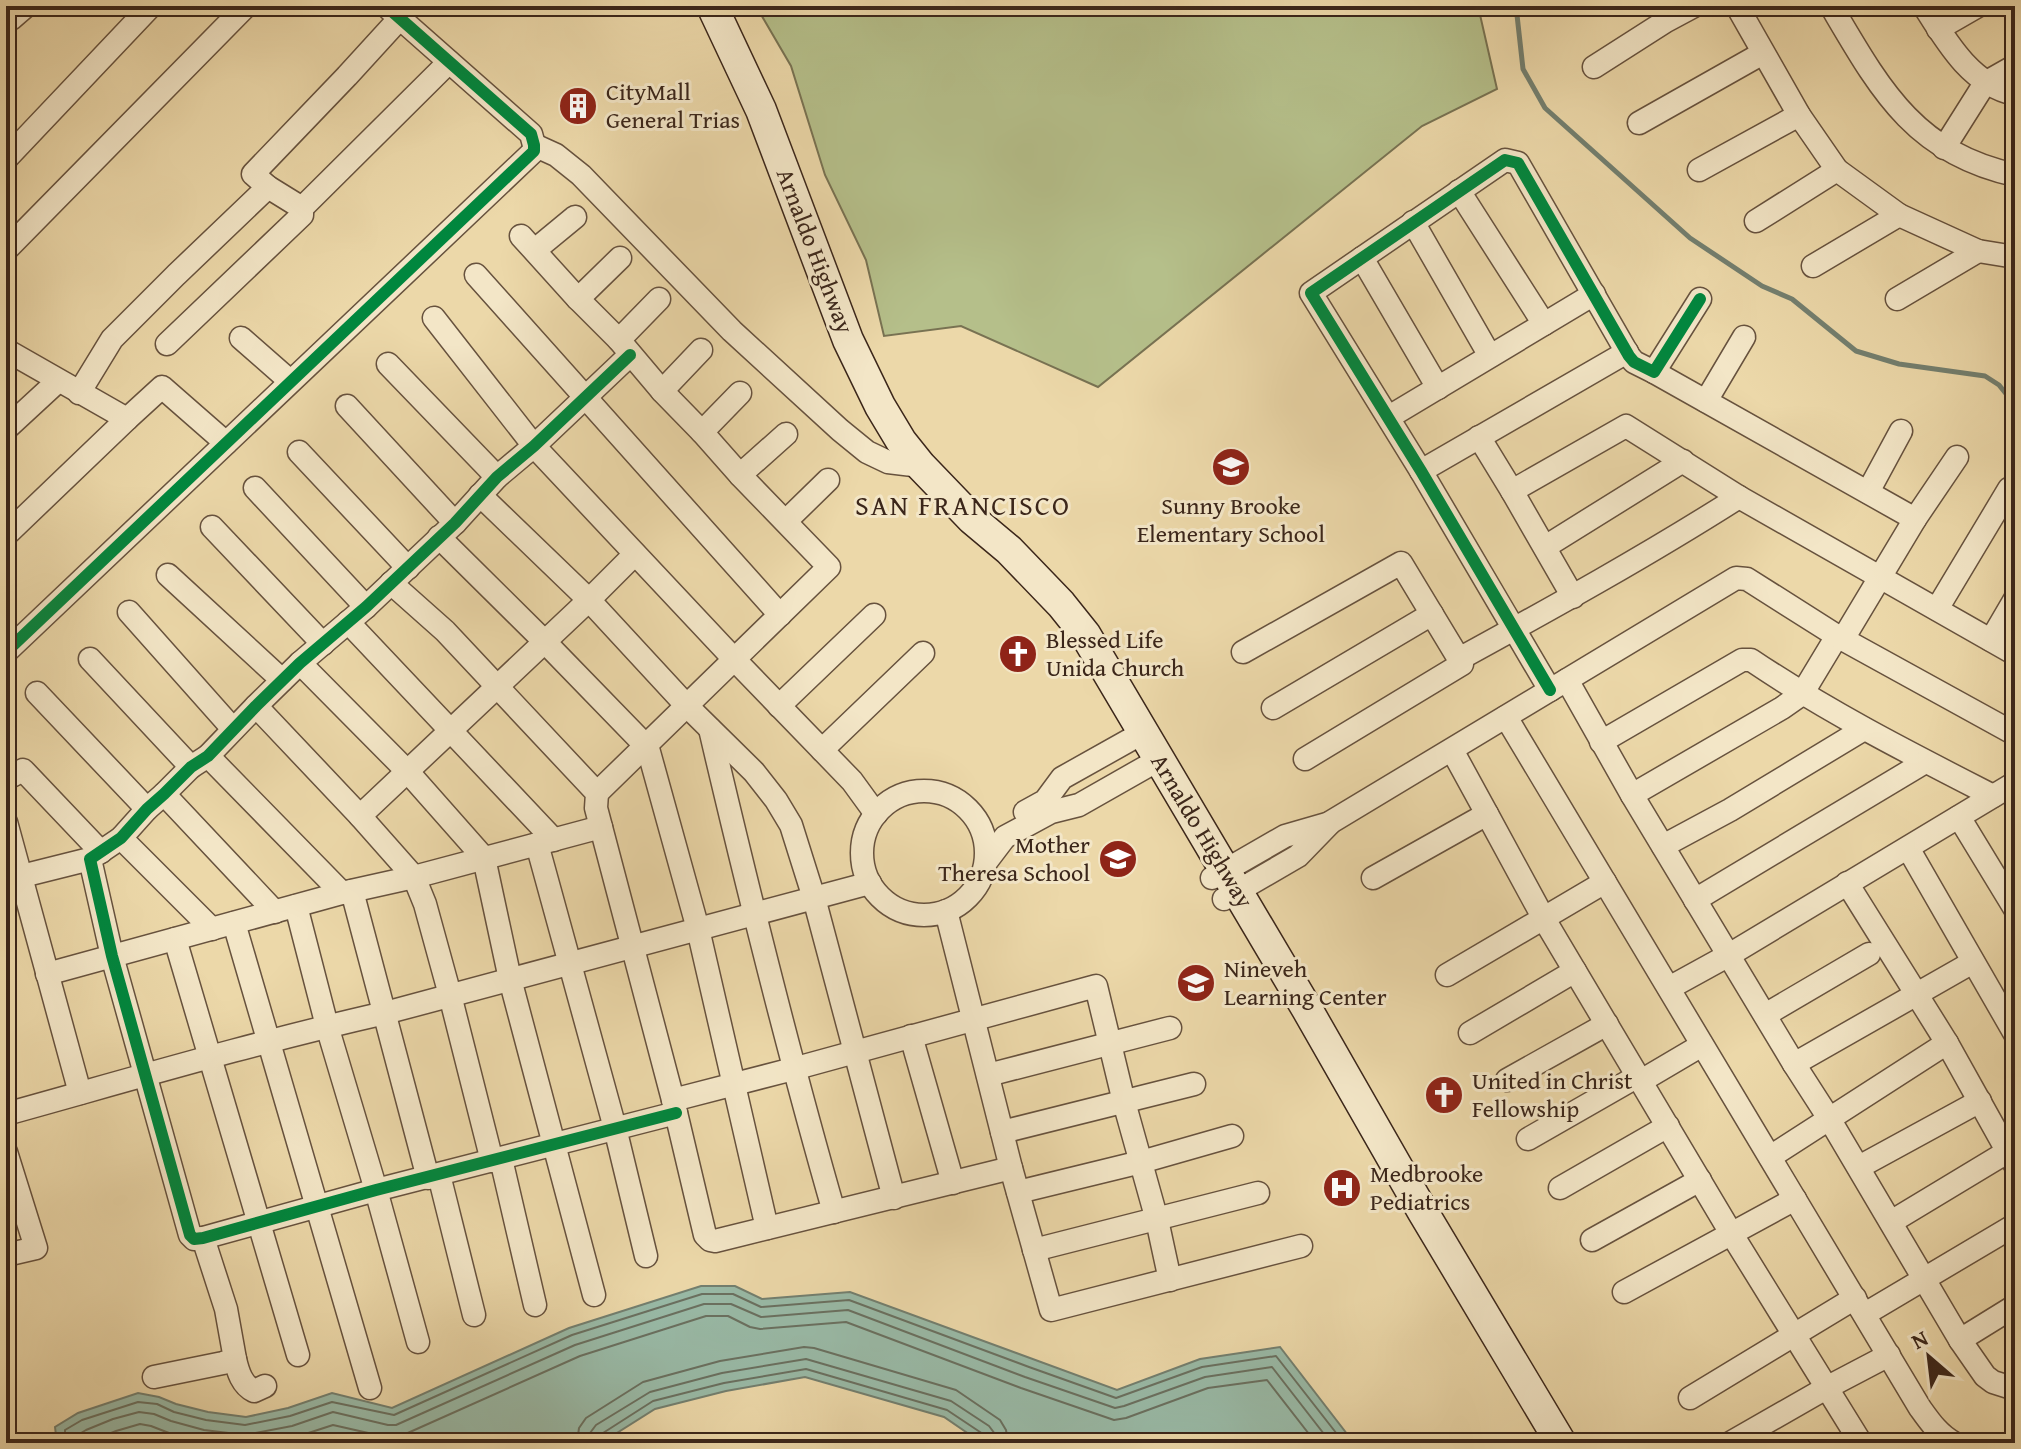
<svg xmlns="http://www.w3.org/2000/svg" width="2021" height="1449" font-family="'Gentium Book Plus',serif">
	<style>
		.green { fill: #b5bf8a; stroke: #787252; stroke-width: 2 }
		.water { fill: #99baa7; stroke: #737f6f; stroke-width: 2 }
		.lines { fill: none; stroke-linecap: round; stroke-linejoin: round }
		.shore { stroke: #6a7060; stroke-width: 2 }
		.stream { stroke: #737f6f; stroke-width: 5 }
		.minor-casing { stroke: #67523e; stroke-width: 25 }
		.secondary-casing { stroke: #3b261a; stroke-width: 33 }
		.minor { stroke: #f3e6c7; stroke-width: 22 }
		.secondary { stroke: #f3e6c7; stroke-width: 30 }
		.cycleway-casing { stroke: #f3e6c7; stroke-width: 17 }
		.cycleway { stroke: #00873e; stroke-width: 12 }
		.labels { text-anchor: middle; stroke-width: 6; stroke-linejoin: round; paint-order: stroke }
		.poi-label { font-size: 24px; fill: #3b261a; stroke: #f3e6c7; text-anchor: start }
		.street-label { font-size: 24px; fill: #3b261a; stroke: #f3e6c7 }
		.quarter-label { font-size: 28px; letter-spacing: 2px; fill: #3b261a; stroke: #f3e6c7 }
	</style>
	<rect width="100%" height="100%" fill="#ecd8a9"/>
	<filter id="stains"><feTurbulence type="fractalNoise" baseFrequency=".0025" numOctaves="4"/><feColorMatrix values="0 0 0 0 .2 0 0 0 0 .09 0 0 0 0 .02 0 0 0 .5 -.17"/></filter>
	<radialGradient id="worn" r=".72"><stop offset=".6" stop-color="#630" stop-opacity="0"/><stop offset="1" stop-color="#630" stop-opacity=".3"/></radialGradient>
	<path class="green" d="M756 6H1478L1497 89 1422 126 1098 387 961 326 884 336 866 260 825 175 791 66Z"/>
	<path class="water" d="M701 1286H735L762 1299 850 1292 1117 1390 1200 1359 1280 1347 1354 1443H982L944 1417 805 1377 726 1391 655 1409 601 1443H57L55 1427 78 1413 138 1393 159 1397 176 1404 208 1412 246 1417 288 1408 332 1393 392 1408 569 1328Z"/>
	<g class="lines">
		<g class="shore">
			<path d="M65 1443V1430L82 1420 138 1402 157 1404 174 1412 206 1420 245 1425 290 1416 332 1402 394 1415 572 1335 702 1294H733L761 1307 849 1300 1029 1367 1116 1398 1202 1367 1276 1356 1344 1443"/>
			<path d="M75 1443 76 1436 86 1430 113 1419 139 1412 154 1414 171 1421 204 1430 245 1435 292 1426 333 1412 388 1425H396L575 1345 704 1304H731L761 1317 848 1310 1025 1377 1115 1408 1124 1406 1205 1377 1272 1367 1331 1443"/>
			<path d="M87 1443 116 1431 140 1424 151 1426 169 1433 214 1443"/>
			<path d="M267 1443 296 1437 333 1425 386 1437 401 1436 580 1356 706 1316H728L750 1327 760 1329 846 1322 1021 1388 1114 1420 1126 1418 1208 1388 1267 1380 1316 1443"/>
			<path d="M577 1443 579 1428 586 1418 643 1382 720 1361 804 1347 814 1348 956 1390 1000 1420 1006 1430 1008 1443"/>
			<path d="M589 1443 590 1433 596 1425 650 1392 722 1373 806 1359 951 1401 989 1426 995 1434 996 1443"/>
			<path d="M599 1443V1438L603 1433 653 1401 724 1383 806 1369 947 1410 983 1434 986 1443"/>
		</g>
		<path class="stream" d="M1516 6 1523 69 1545 108 1690 238 1762 286 1792 299 1856 351 1899 364 1985 376 1999 385 2015 405"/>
		<defs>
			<g id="minor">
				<path d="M1737 6 1799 115 1837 170 1899 215 1978 251 2015 257"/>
				<path d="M1831 6C1880 89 1914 153 2015 175"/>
				<path d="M1924 6C1946 41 1971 85 2015 94"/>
				<path d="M400 18 347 76 253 174 268 187 302 208 449 62"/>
				<path d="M11 19 26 6"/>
				<path d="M1938 29 1978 6"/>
				<path d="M1594 67 1666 21 1694 6"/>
				<path d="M1639 123 1763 53"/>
				<path d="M534 145 556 155 581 175 732 331 840 430 867 452 888 462 921 466"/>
				<path d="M1944 148 1985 83 2015 66"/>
				<path d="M6 159 151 6"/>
				<path d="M1699 170 1799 115"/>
				<path d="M1459 191 1544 324"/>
				<path d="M1756 221 1837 170"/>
				<path d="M1413 222 1490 356"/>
				<path d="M521 236 578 299 619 340 662 391 702 432 740 475 829 567 597 793"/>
				<path d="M6 250 246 6"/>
				<path d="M535 250 575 217"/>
				<path d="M1362 258 1438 388"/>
				<path d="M1813 266 1899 215"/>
				<path d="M476 275 780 615"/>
				<path d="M578 299 620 258"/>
				<path d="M1897 299 1978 251"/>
				<path d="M434 318 534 446 734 659 852 781 876 814"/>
				<path d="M241 338 290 381"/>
				<path d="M619 340 659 299"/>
				<path d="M167 344 302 215V208"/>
				<path d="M6 350 127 419 162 387 226 443"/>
				<path d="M630 355 534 446 497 477 455 523 366 607 300 663 256 706 208 756 191 767 164 794 147 809 121 838 90 859 112 956 190 1235 194 1239 203 1238 376 1190 676 1113"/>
				<path d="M388 364 497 477"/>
				<path d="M1654 372 1915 519 1843 639"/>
				<path d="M662 391 701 350"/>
				<path d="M79 393 112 339 176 275 268 187"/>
				<path d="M1706 401 1744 337"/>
				<path d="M347 406 455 523"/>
				<path d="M1389 417 1594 294"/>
				<path d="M6 429 58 381"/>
				<path d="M702 432 740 393"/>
				<path d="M1479 437 1512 491 1573 597"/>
				<path d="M299 452 408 568"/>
				<path d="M1421 471 1627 352"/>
				<path d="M740 475 786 434"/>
				<path d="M255 488 366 607"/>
				<path d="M1512 491 1626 426 1739 497 2015 654"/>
				<path d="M1868 492 1901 431"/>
				<path d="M480 495 589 600 686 705 754 772 776 800 791 825 814 898 894 1198"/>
				<path d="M1915 519 1957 457"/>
				<path d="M786 521 828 480"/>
				<path d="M212 527 323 644"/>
				<path d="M6 535 127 419"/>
				<path d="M439 537 544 641 646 746 649 752 698 929 767 1228"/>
				<path d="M1545 547 1683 461"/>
				<path d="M168 575 282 680"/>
				<path d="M391 583 445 631 597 793 596 808 673 1100 705 1235 710 1240 715 1241 1011 1168"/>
				<path d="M1937 609 2009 489"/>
				<path d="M129 612 233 729"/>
				<path d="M348 622 554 840"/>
				<path d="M1991 640 2015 599"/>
				<path d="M6 652 534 151V145L531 134 386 6"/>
				<path d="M1243 652 1401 563 1459 659C1554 607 1648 555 1739 497"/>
				<path d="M90 659 191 767"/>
				<path d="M300 663 408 772 484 858 510 979 594 1295"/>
				<path d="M1567 680 1632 795 1794 1064 1830 1120 1960 1340 1985 1376 1993 1382 2015 1389"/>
				<path d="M1550 690 1421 471 1311 293 1505 160 1518 163 1629 356 1634 362 1654 372 1700 299"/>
				<path d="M37 693 147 809"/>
				<path d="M256 706 360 816 414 877 425 904 450 995 492 1161"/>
				<path d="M779 706 874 615"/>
				<path d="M1273 708 1432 614"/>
				<path d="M1506 717 1920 1408C1930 1422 1939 1435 1954 1443"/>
				<path d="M710 729C748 891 788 1052 834 1212"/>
				<path d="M1601 742 1742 660H1751C1828 712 1911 754 1993 796"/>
				<path d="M822 750 923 653"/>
				<path d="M1452 750 1487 814"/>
				<path d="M208 756 342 893"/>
				<path d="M1305 759 1462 664 1459 659"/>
				<path d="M6 779 23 770 101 852"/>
				<circle cx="924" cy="853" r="62"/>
				<path d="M164 794 275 912"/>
				<path d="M1632 795 1782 708 1802 694 1837 636"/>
				<path d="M1025 812 1045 801 1062 778 1144 732"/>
				<path d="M360 816 589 600 635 554"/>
				<path d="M1959 817 2015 909"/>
				<path d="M6 822 80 1093"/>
				<path d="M121 838 212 929"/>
				<path d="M537 844 615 1128 646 1256"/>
				<path d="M1663 846 1730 810 1864 729"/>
				<path d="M1908 848 2015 1034"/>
				<path d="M986 862 1005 837 1051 812 1079 805 1160 759"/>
				<path d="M1212 878 1285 836 1330 823"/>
				<path d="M1373 878 1487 814 1544 919 1731 1233 1861 1443"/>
				<path d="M6 880 90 859"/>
				<path d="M1847 883 1947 1043 2015 1165"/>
				<path d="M352 891 428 1178"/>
				<path d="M1224 899 1298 856 1331 822 1736 578 1747 579 1837 636 2015 734"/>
				<path d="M1695 900 1925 762"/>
				<path d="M296 906 327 1026 376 1190 418 1342"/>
				<path d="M946 911 1011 1168 1051 1310 1301 1246"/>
				<path d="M234 923 370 1388"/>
				<path d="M175 939 298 1355"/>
				<path d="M47 974 342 893 414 877 601 827"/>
				<path d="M1447 975 1605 882"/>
				<path d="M1669 988 1729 955 2015 783"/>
				<path d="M1765 1015 1869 954"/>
				<path d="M1470 1033 1575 971"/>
				<path d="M911 1036 953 1183"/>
				<path d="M1794 1064 1973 962"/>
				<path d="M988 1075 1170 1028"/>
				<path d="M1507 1080 1607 1024"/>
				<path d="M1641 1081 1702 1045"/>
				<path d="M673 1100 793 1069 1096 986 1124 1102 1157 1220 1170 1280"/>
				<path d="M6 1114C132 1079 257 1042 385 1013L870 883"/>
				<path d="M1002 1132 1194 1084"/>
				<path d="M1528 1139 1638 1076"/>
				<path d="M6 1152 36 1248 6 1255"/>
				<path d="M1770 1157 1947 1043"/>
				<path d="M501 1159 535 1305"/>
				<path d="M1859 1167 1980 1101"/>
				<path d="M439 1175 474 1315"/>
				<path d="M1560 1188 1668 1126"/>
				<path d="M1018 1192 1141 1162 1232 1136"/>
				<path d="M1891 1222 2007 1152"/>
				<path d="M1592 1240 1700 1180"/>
				<path d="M1034 1250 1258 1193"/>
				<path d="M1624 1292 1795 1199"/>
				<path d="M1865 1314 2015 1225"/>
				<path d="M1960 1340 2015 1306"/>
				<path d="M235 1359C238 1372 242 1385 254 1391L265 1386"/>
				<path d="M154 1377 223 1363 235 1359 226 1309 203 1238"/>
				<path d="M1690 1398 1855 1298"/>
				<path d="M1730 1443 1828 1387 1889 1355"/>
			</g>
			<path id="secondary" d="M712 6 761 110 848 340 880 406 901 441 921 466 972 519 1009 550 1061 604 1085 634 1307 1009 1423 1212 1561 1443"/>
		</defs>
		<use href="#minor" class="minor-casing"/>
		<use href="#secondary" class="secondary-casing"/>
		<use href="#minor" class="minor"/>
		<use href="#secondary" class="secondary"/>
		<defs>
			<g id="cycleway">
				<path d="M630 355 534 446 497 477 455 523 366 607 300 663 256 706 208 756 191 767 164 794 147 809 121 838 90 859 112 956 190 1235 194 1239 203 1238 376 1190 676 1113"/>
				<path d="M6 652 534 151V145L531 134 386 6"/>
				<path d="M1550 690 1421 471 1311 293 1505 160 1518 163 1629 356 1634 362 1654 372 1700 299"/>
			</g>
		</defs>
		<use href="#cycleway" class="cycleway-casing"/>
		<use href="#cycleway" class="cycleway"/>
	</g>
	<defs>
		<symbol id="building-disc" viewBox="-11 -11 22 22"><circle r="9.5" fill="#8f2418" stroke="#f3e6c7"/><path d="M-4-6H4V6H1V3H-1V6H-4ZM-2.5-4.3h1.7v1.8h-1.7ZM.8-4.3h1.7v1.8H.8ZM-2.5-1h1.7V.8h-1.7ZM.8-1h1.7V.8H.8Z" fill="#fff"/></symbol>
		<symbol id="school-disc" viewBox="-11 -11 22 22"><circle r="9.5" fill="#8f2418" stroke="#f3e6c7"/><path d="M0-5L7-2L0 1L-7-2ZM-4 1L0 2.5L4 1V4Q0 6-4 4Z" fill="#fff"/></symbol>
		<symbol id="church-disc" viewBox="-11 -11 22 22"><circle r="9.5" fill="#8f2418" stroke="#f3e6c7"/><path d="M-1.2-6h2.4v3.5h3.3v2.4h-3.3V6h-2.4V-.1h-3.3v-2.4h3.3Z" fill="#fff"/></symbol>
		<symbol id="hospital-disc" viewBox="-11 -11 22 22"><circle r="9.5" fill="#8f2418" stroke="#f3e6c7"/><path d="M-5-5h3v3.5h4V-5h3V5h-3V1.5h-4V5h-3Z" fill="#fff"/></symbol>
	</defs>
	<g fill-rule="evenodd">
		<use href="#building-disc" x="556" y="84" width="44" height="44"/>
		<use href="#school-disc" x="1209" y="445" width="44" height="44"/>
		<use href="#church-disc" x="996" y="632" width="44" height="44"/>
		<use href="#school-disc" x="1096" y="837" width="44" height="44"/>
		<use href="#school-disc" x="1174" y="961" width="44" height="44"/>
		<use href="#church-disc" x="1422" y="1073" width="44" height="44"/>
		<use href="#hospital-disc" x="1320" y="1166" width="44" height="44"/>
	</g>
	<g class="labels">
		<g class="poi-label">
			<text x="606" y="100">CityMall<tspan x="606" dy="28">General Trias</tspan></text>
			<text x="1231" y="514" text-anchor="middle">Sunny Brooke<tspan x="1231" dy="28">Elementary School</tspan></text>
			<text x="1046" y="648">Blessed Life<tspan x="1046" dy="28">Unida Church</tspan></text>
			<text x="1090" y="853" text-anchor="end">Mother<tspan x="1090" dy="28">Theresa School</tspan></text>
			<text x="1224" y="977">Nineveh<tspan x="1224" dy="28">Learning Center</tspan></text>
			<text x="1472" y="1089">United in Christ<tspan x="1472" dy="28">Fellowship</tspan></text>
			<text x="1370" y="1182">Medbrooke<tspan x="1370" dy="28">Pediatrics</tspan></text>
		</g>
		<g class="street-label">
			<text transform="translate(815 251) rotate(69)" y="8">Arnaldo Highway</text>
			<text transform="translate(1202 831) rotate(59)" y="8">Arnaldo Highway</text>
		</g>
		<g class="quarter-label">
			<text x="963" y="515">SAN FRANCISCO</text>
		</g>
	</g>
	<rect width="2021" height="1449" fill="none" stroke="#ecd8a9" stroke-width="32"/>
	<rect x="8" y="8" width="2005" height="1433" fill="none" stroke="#3b261a" stroke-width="4"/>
	<rect x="16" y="16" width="1989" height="1417" fill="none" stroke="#3b261a" stroke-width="2"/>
	<g transform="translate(1929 1357) rotate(332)" stroke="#f3e6c7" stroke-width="6" paint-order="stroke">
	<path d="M0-6L14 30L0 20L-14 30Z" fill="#3b261a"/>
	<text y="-12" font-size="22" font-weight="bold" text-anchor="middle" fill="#3b261a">N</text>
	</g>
	<rect width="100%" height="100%" filter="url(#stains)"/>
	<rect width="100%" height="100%" fill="url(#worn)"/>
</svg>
